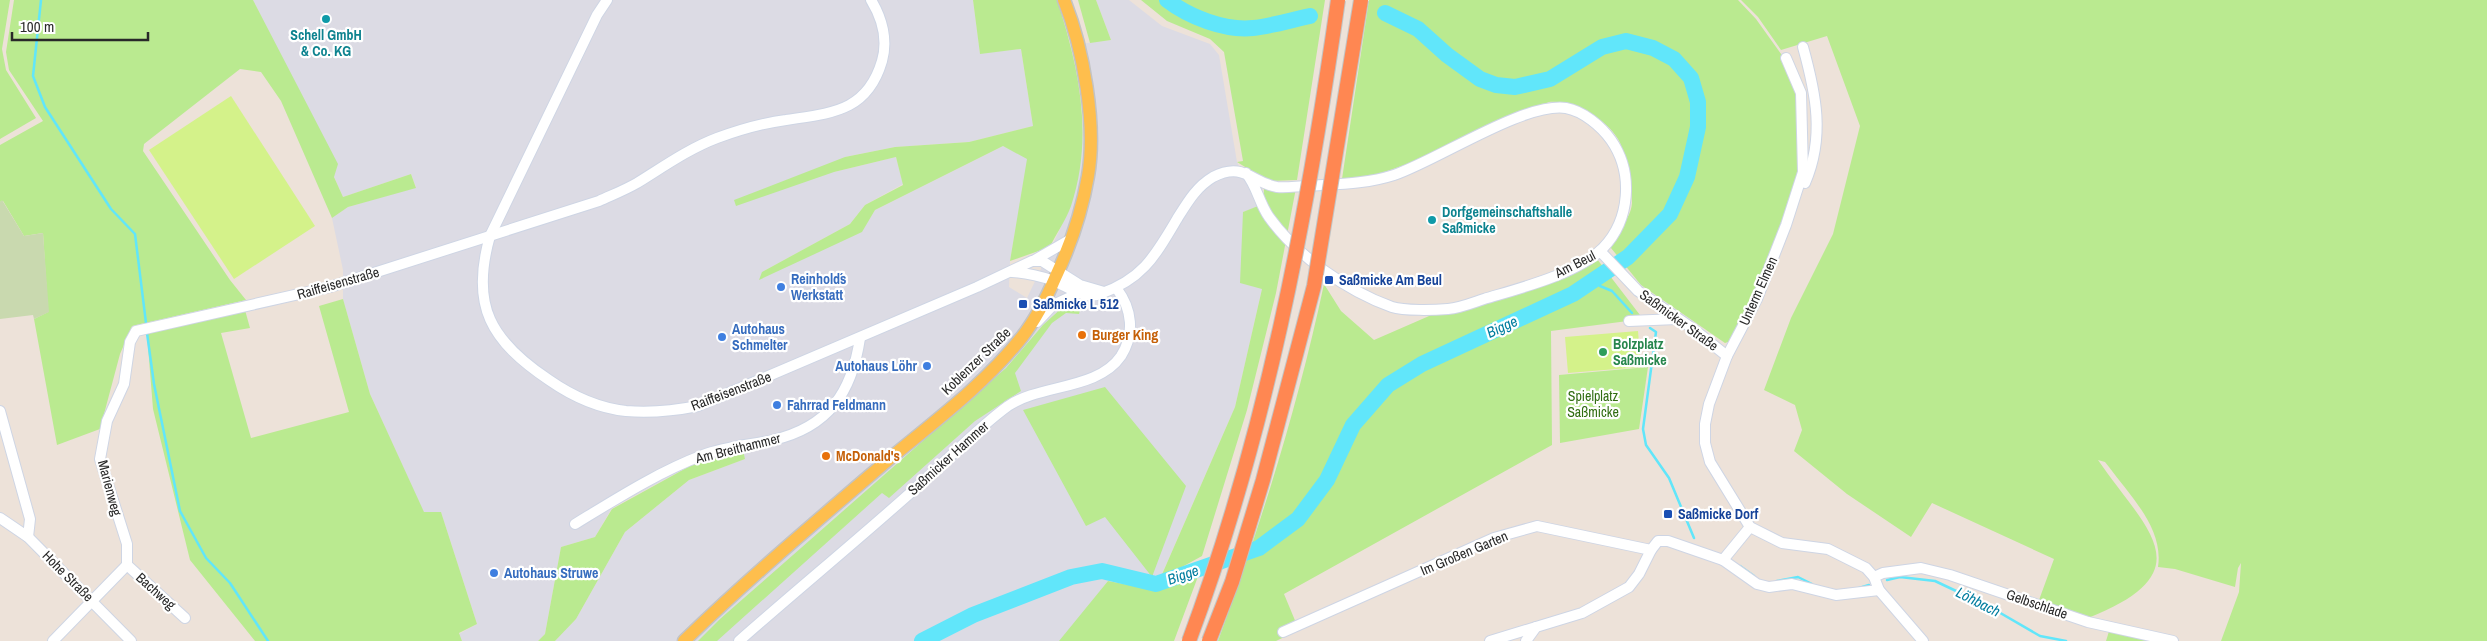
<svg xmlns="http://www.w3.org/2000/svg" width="2487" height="641" font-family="'Archivo Narrow',sans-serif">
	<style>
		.industrial { fill: #dcdbe4 }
		.green { fill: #baea90 }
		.cemetery { fill: #c9d9af }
		.pitch { fill: #d4f28a }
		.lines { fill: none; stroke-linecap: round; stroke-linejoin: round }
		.stream { stroke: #61e6fa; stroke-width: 2.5 }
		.river { stroke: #61e6fa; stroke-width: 16 }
		.minor-casing { stroke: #ced5e4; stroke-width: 12 }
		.major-casing { stroke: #c3c3c3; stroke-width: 15 }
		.minor { stroke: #fff; stroke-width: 10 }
		.major { stroke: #febe4d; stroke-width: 12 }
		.highway-bridge-casing { stroke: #c3c3c3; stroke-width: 16; stroke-linecap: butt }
		.highway-bridge { stroke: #ff8752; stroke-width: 14 }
		.culture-dot { fill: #0f9aa8; stroke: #fff; stroke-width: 2 }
		.transit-dot { fill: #1a4fb4; stroke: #fff; stroke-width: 2 }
		.shop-dot { fill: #3f7fe0; stroke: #fff; stroke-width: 2 }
		.food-dot { fill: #e8710a; stroke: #fff; stroke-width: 2 }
		.leisure-dot { fill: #2e9e5b; stroke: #fff; stroke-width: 2 }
		.labels { text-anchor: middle; stroke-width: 4.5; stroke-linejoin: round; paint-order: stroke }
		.culture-label { font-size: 14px; font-weight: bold; fill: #0d838f; stroke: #fff }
		.street-label { font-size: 14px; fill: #292929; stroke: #fff }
		.shop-label { font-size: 14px; font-weight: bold; fill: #366cbe; stroke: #fff; text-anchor: start }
		.transit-label { font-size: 14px; font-weight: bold; fill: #164399; stroke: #fff; text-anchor: start }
		.food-label { font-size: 14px; font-weight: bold; fill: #c56008; stroke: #fff; text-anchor: start }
		.leisure-label { font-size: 14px; font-weight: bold; fill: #27864d; stroke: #fff; text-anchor: start }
		.park-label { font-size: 14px; fill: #316d12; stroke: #fff }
		.water-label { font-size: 15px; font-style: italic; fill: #017d9f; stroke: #fff }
	</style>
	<rect width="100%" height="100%" fill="#ede2d9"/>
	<path class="industrial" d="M253 0H973L980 53 1021 49 1033 126 969 142 895 147 845 157 834 172 896 157 903 184 865 205 850 224 762 272 861 232 875 210 1003 146 1028 158 1010 261 1009 287 1027 298 1070 208 1084 111 1072 45 1111 40 1096 0H1129L1162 26 1210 44 1219 55 1237 162 1257 207 1243 212 1262 289 1235 407 1155 590 1108 581 1062 641H555L576 619 625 532 689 480 745 459 742 450 690 466 612 508 595 537 561 547 545 634 538 641H462L459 634 477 624 441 512 424 513 370 394 343 299V270L332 218 348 207 416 187 411 174 343 197 283 61Z"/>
	<g class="green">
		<path d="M0 0H10L2 49 6 70 36 118 0 139Z"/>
		<path d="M14 0H253L338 164 334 177 343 197 411 174 416 188 348 207 332 218 281 101 261 72 240 69 144 144 143 151 230 280 246 300 132 326 120 354 100 429 57 445 34 319 48 312 43 233 24 236 3 201 0 202V145L43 121 9 70 6 52Z"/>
		<path d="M973 0H1057C1079 67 1094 137 1071 206 1066 220 1056 234 1050 247L1010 261 1027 159 1003 146 875 210 862 232 759 280 762 272 850 224 865 205 903 185 896 157 834 172 736 206 734 200 845 157 895 147 969 142 1033 126 1021 49 980 54Z"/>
		<path d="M1078 0H1096L1111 40 1090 43Z"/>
		<path d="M1141 0H1325L1297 180 1268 181 1237 162 1243 161 1224 52 1210 39 1167 21Z"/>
		<path d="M1369 0H1738L1756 19 1784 58 1799 94 1801 172 1785 224 1734 340 1725 343 1641 285 1611 248C1613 232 1631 221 1632 203 1632 188 1626 152 1618 139 1605 118 1573 100 1549 102L1424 158 1368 178 1342 179Z"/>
		<path d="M1741 0H2487V641H2221L2239 592 2241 563 2238 568 2235 587 2175 569 2158 567C2164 528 2130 496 2109 467L2105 462 2098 460C2146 530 2206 571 2088 618L2039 600 2054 559 1932 503 1911 537 1847 494 1794 451 1802 430 1795 405 1764 390 1791 318 1833 234 1860 126 1827 36 1781 50 1758 17Z"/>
		<path d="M1296 188 1276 293 1247 410 1202 556 1160 579 1235 407 1262 289 1240 283 1243 212 1263 204 1264 189Z"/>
		<path d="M1597 259 1643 319 1551 331 1552 445 1284 594 1299 630 1276 641H1218C1261 524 1298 406 1324 284L1341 311 1374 340 1436 313 1453 314 1568 277Z"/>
		<path d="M343 299 370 394 424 512H441L477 624 459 633 462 641H255L190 560 153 409 147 334 245 310 250 328 221 333 251 438 349 412 319 306Z"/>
		<path d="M1082 301 1079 314 1066 313 1052 323 1015 373 1021 391 975 421 889 498 882 493 717 641H698L720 619 1006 368 1043 325 1064 306Z"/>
		<path d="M1648 367 1639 429 1560 443 1559 375Z"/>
		<path d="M1105 387 1186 486 1152 577 1105 517 1086 526 1023 410Z"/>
		<path d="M743 450 745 459 689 480 625 532 576 619 555 641H538L545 634 561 547 595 537 612 509 690 466Z"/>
		<path d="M1200 571 1174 641H1059L1108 581 1155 590Z"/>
		<path d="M2110 628 2164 641H2106Z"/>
	</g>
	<path class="cemetery" d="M2 200 24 236 43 233 49 312 34 319 33 315 0 319V202Z"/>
	<g class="pitch">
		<path d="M231 96 315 226 234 279 149 150Z"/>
		<path d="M1638 331 1641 367 1568 373 1565 337Z"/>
	</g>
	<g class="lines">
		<g class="stream">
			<path d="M41 0 33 76 45 107 111 209 135 234 146 323"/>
			<path d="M1595 279 1600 286 1612 291 1632 313"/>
			<path d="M1650 328 1656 332 1643 429 1646 445 1669 478 1694 538"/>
			<path d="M147 333 154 384 180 511 206 558 230 583 268 641"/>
			<path d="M1740 566 1754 576"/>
			<path d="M1887 580 1900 577 1935 581 1990 607 2040 636 2066 641"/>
			<path d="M1777 581 1798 577 1812 584"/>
			<path d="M1859 588 1869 585"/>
		</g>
		<g class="river">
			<path d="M1167 0C1189 17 1225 31 1253 28 1272 26 1291 20 1310 16"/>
			<path d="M922 641 973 615 1071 577 1102 571 1156 584 1259 548 1298 519 1327 480 1353 425 1388 385 1422 364 1573 294 1628 257 1670 214 1687 177 1698 127V102L1691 78 1674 59 1653 48 1626 41 1602 47 1550 79 1515 87 1496 85 1480 79 1447 55 1418 29 1385 13"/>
		</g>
		<defs>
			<g id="minor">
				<path d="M607 0 597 15 490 236C470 306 491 341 549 380 572 396 598 408 626 411 651 413 673 411 698 406L977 287 1032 261H1042L1080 285 1104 292"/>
				<path d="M1803 47C1816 94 1825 137 1805 183"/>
				<path d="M1600 251 1638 291 1692 328 1727 356 1709 404 1705 424V443L1710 462 1750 527 1782 543 1828 549 1866 568 1874 577 1879 590 1923 641"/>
				<path d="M1033 261 1071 239"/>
				<path d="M1012 272C1027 273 1040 276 1054 281 1069 287 1084 300 1100 294 1143 279 1155 256 1177 219 1187 203 1196 187 1213 177 1244 161 1252 183 1277 187 1287 188 1298 186 1308 186 1338 184 1366 184 1394 175 1438 160 1524 102 1566 108 1583 111 1601 126 1611 140 1634 173 1630 220 1603 248 1578 274 1517 289 1484 299 1472 303 1460 308 1448 309 1435 310 1404 311 1392 307 1347 291 1297 256 1269 217 1259 203 1257 186 1246 173"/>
				<path d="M1629 321 1677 319"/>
				<path d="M1037 322 1053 305 1079 293"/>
				<path d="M1727 356 1757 299 1786 225 1803 172 1801 93 1786 58"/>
				<path d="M0 411 30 519 28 537"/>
				<path d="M0 518 28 537 131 641"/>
				<path d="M575 524C616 499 658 472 703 455 726 446 750 445 773 440 829 427 852 392 860 338"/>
				<path d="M1723 560 1757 584 1769 587 1792 584 1836 595 1879 590"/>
				<path d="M127 565 185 618"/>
				<path d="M1874 577 1883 573 1921 568 1950 575 2088 622 2173 641"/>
				<path d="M1283 632 1494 538 1537 526 1651 550 1658 541H1668L1723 560 1750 527"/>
				<path d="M53 641 127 565V544L100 459 107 421 124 384 130 342 136 331 330 287 599 201C612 195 625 190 637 183 663 167 688 149 717 138 739 130 763 123 786 120 831 113 867 112 882 61 888 40 882 18 871 0"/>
				<path d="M739 641C798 589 859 539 917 487 948 460 975 430 1008 406 1040 384 1098 390 1121 356 1135 334 1132 309 1117 289"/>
				<path d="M1490 641 1536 627"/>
				<path d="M1526 641 1536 627 1582 613 1629 587 1639 574 1651 550"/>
			</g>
			<path id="major" d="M684 641C749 578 819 519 888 460 934 422 985 384 1022 337 1036 319 1047 297 1056 276 1071 244 1082 211 1088 176 1097 125 1083 47 1064 0"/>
		</defs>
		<use href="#minor" class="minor-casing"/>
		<use href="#major" class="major-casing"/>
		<use href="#minor" class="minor"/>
		<use href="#major" class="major"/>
		<defs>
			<g id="highway-bridge">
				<path d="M1189 641C1266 434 1307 218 1338 0"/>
				<path d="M1209 641 1232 582 1263 480 1314 286 1361 0"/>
			</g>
		</defs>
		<use href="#highway-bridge" class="highway-bridge-casing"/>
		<use href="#highway-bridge" class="highway-bridge"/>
	</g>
	<g class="culture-dot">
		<circle cx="326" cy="19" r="5"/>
		<circle cx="1432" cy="220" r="5"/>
	</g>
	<g class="transit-dot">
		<rect x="1324" y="275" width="10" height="10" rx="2.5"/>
		<rect x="1018" y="299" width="10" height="10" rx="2.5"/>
		<rect x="1663" y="509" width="10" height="10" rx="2.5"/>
	</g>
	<g class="shop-dot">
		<circle cx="781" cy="287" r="5"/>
		<circle cx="722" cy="337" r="5"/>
		<circle cx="927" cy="366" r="5"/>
		<circle cx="777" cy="405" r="5"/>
		<circle cx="494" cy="573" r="5"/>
	</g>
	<g class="food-dot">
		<circle cx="1082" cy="335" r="5"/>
		<circle cx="826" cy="456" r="5"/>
	</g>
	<circle class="leisure-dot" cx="1603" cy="352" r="5"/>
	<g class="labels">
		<g class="culture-label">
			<text x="326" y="40">Schell GmbH<tspan x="326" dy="16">&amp; Co. KG</tspan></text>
			<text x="1442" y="217" text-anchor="start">Dorfgemeinschaftshalle<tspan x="1442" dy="16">Saßmicke</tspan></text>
		</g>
		<g class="street-label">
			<text transform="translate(1575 264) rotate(-27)" y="5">Am Beul</text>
			<text transform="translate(338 283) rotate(-16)" y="5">Raiffeisenstraße</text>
			<text transform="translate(1758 291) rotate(-66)" y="5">Unterm Elmen</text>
			<text transform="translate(1679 320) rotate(36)" y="5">Saßmicker Straße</text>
			<text transform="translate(976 361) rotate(-44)" y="5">Koblenzer Straße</text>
			<text transform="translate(731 391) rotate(-21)" y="5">Raiffeisenstraße</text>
			<text transform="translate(738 448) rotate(-14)" y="5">Am Breithammer</text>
			<text transform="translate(948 458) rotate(-42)" y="5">Saßmicker Hammer</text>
			<text transform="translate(110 488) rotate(75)" y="5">Marienweg</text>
			<text transform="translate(1464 553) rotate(-23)" y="5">Im Großen Garten</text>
			<text transform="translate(68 576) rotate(45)" y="5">Hohe Straße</text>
			<text transform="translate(156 591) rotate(42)" y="5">Bachweg</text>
			<text transform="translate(2037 604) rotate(19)" y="5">Gelbschlade</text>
		</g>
		<g class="shop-label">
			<text x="791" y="284">Reinhold´s<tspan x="791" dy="16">Werkstatt</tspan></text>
			<text x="732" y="334">Autohaus<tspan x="732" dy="16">Schmelter</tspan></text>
			<text x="917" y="371" text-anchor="end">Autohaus Löhr</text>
			<text x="787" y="410">Fahrrad Feldmann</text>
			<text x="504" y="578">Autohaus Struwe</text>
		</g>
		<g class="transit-label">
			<text x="1339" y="285">Saßmicke Am Beul</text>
			<text x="1033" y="309">Saßmicke L 512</text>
			<text x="1678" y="519">Saßmicke Dorf</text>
		</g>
		<g class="food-label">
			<text x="1092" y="340">Burger King</text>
			<text x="836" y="461">McDonald's</text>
		</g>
		<g class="leisure-label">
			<text x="1613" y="349">Bolzplatz<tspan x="1613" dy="16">Saßmicke</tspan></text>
		</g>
		<g class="park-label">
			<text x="1593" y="401">Spielplatz<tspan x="1593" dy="16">Saßmicke</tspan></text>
		</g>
		<g class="water-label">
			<text transform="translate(1502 327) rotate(-25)" y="5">Bigge</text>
			<text transform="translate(1183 575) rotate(-19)" y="5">Bigge</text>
			<text transform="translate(1978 602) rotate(27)" y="5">Löhbach</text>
		</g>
	</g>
	<path d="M12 32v8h136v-8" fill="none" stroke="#292929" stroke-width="2.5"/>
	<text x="20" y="32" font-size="15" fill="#292929" stroke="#ffffff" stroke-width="4" paint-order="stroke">100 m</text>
</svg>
